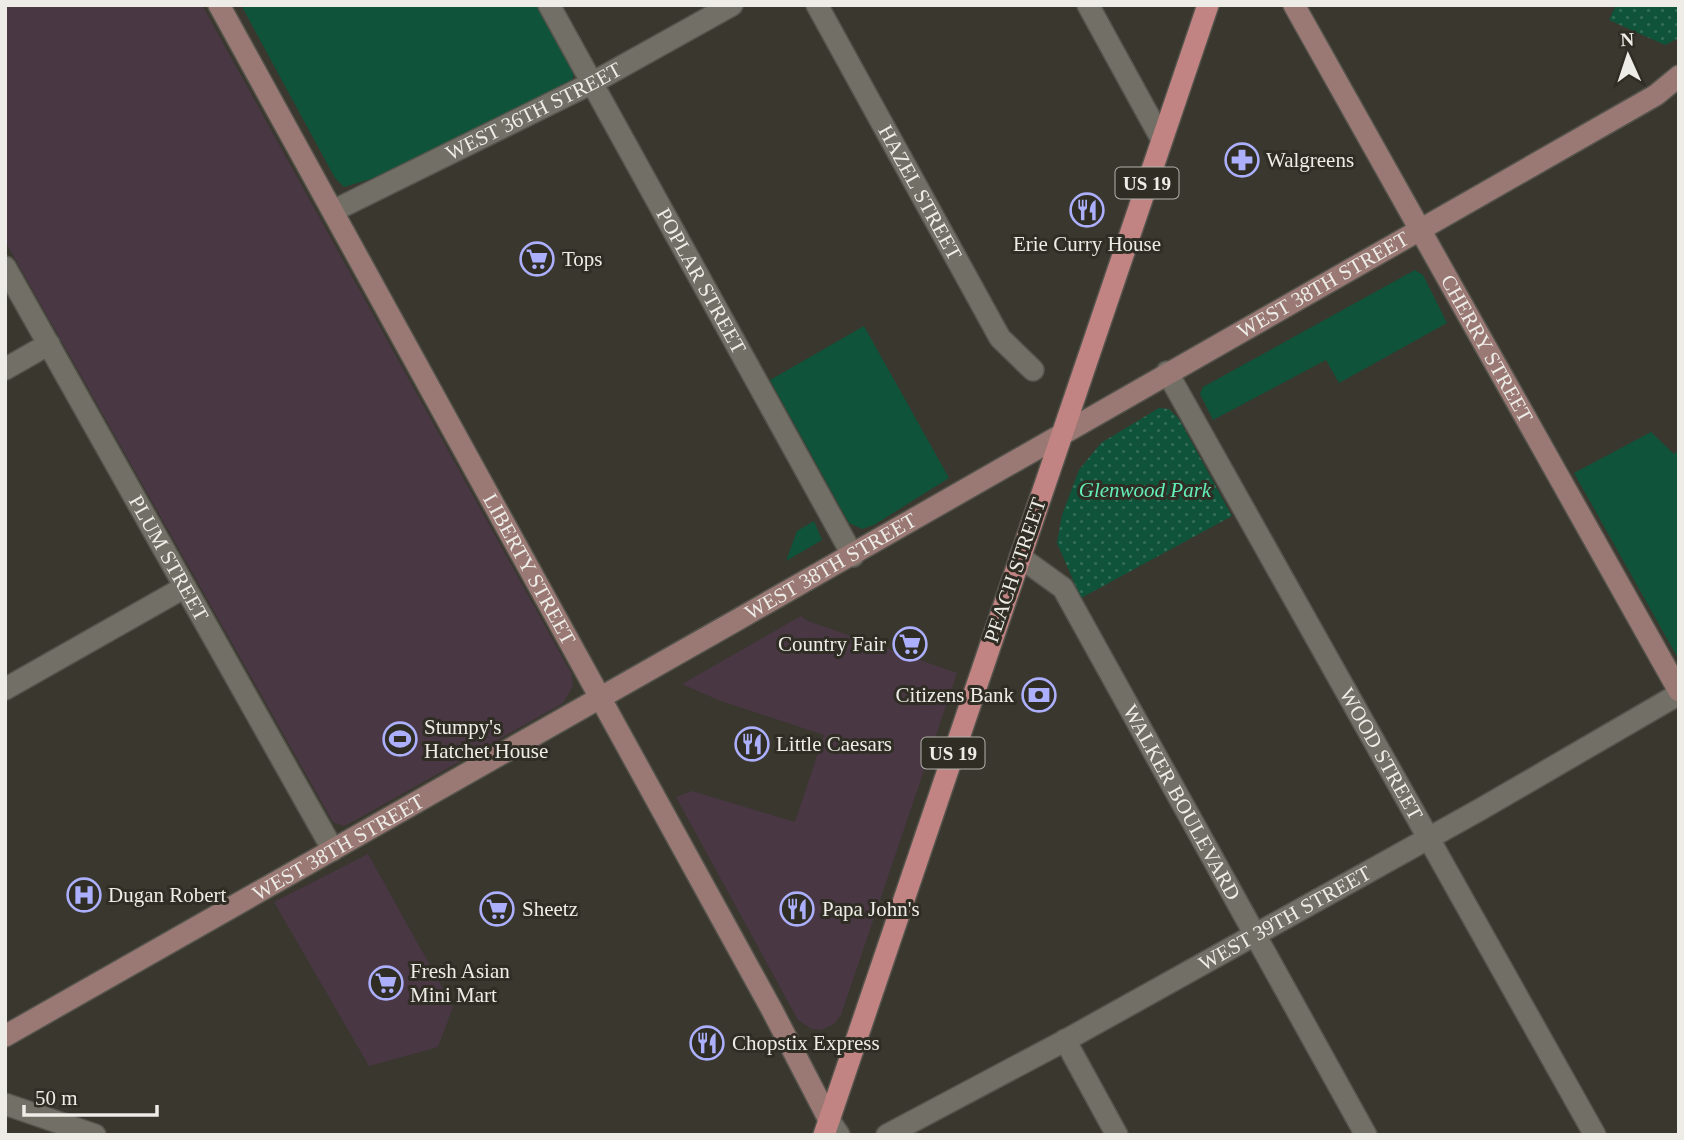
<svg xmlns="http://www.w3.org/2000/svg" width="1684" height="1140" font-family="Georgia,serif">
	<style>
		.commercial { fill: #493844 }
		.green { fill: #10533b }
		.park { fill: url(#park-dots) }
		.lines { fill: none; stroke-linecap: round; stroke-linejoin: round }
		.street-casing { stroke: #55544c; stroke-width: 24 }
		.secondary-casing { stroke: #55544c; stroke-width: 24 }
		.primary-casing { stroke: #55544c; stroke-width: 24 }
		.street { stroke: #727066; stroke-width: 21 }
		.secondary { stroke: #9a7975; stroke-width: 21 }
		.primary { stroke: #c28383; stroke-width: 21 }
		.labels { text-anchor: middle; stroke-width: 6; stroke-linejoin: round; paint-order: stroke }
		.shield { fill: #2f2d24; stroke: #b4b3ac; stroke-width: 2 }
		.shield-label { font-size: 19px; font-weight: bold; fill: #edece6 }
		.street-label { font-size: 21px; fill: #edece6; stroke: #2f2d24 }
		.poi-label { font-size: 21px; fill: #edece6; stroke: #2f2d24; text-anchor: start }
		.park-label { font-size: 21px; font-style: italic; fill: #64eeb7; stroke: #2f2d24 }
	</style>
	<defs>
		<pattern id="park-dots" width="8" height="8" patternUnits="userSpaceOnUse" patternTransform="scale(1.75)"><rect width="8" height="8" fill="#10533b"/><path d="M2 2h.1M6 6h.1" fill="none" stroke="#336c57" stroke-width="1.8" stroke-linecap="round"/></pattern>
	</defs>
	<rect width="100%" height="100%" fill="#39372e"/>
	<g class="commercial">
		<path d="M5 5H202L571 673 573 686 563 703 354 821 344 826 333 822 5 241Z"/>
		<path d="M801 616 808 621 957 673 841 1015 834 1024 821 1030 812 1029 798 1020 676 797 692 791 795 822 824 735 718 700 682 684Z"/>
		<path d="M368 854 453 1007 438 1047 369 1066 274 902Z"/>
	</g>
	<g class="green">
		<path d="M241 5H537L575 70 572 81 384 175 344 187 335 178Z"/>
		<path d="M1415 270 1423 275 1447 323 1339 383 1326 360 1213 420 1200 394 1203 387Z"/>
		<path d="M864 326 949 478 874 525 862 529 849 523 770 380Z"/>
		<path d="M1651 432 1674 454 1679 450V660L1574 473Z"/>
		<path d="M814 521 822 540 786 561 797 531Z"/>
	</g>
	<g class="park">
		<path d="M1616 5H1679V38L1665 45 1609 20Z"/>
		<path d="M1159 408 1169 409 1179 419 1232 516 1081 598 1057 543 1062 515 1079 470 1101 443Z"/>
	</g>
	<g class="lines">
		<defs>
			<g id="street">
				<path id="s1" d="M549 5 853 556"/>
				<path id="s2" d="M817 5 1000 338 1033 370"/>
				<path d="M1088 5 1162 140"/>
				<path id="s3" d="M333 211 592 83 732 5"/>
				<path id="s4" d="M5 267 333 850"/>
				<path d="M5 369 49 344"/>
				<path id="s5" d="M1167 372 1595 1135"/>
				<path id="s6" d="M1020 557 1063 588 1366 1135"/>
				<path d="M5 689 185 587"/>
				<path d="M1065 1040 1117 1135"/>
				<path d="M5 1104 95 1135"/>
				<path d="M829 1120 839 1135"/>
				<path id="s7" d="M887 1135 1066 1040 1481 809 1679 694"/>
			</g>
			<g id="secondary">
				<path id="s8" d="M219 5 772 1010 829 1120"/>
				<path id="s9" d="M1294 5 1679 691"/>
				<path id="s10" d="M5 1036C557 725 1105 408 1656 95L1679 76"/>
			</g>
			<path id="primary" d="M824 1135 1208 5"/>
		</defs>
		<use href="#street" class="street-casing"/>
		<use href="#secondary" class="secondary-casing"/>
		<use href="#primary" class="primary-casing"/>
		<use href="#street" class="street"/>
		<use href="#secondary" class="secondary"/>
		<use href="#primary" class="primary"/>
	</g>
	<defs>
		<symbol id="pharmacy-ring" viewBox="-11 -11 22 22"><circle r="9.5" fill="#2f2d24" stroke="#acaffb" stroke-width="1.5"/><path d="M-2-6h4v4h4v4h-4v4h-4v-4h-4v-4h4Z" fill="#acaffb"/></symbol>
		<symbol id="restaurant-ring" viewBox="-11 -11 22 22"><circle r="9.5" fill="#2f2d24" stroke="#acaffb" stroke-width="1.5"/><path d="M-5-6h1v4h1v-4h1v4h1v-4h1v5L-1.5 .5V6h-2V.5L-5-1ZM5-6V6H3V1.5H1.5Q1.5-4 5-6Z" fill="#acaffb"/></symbol>
		<symbol id="supermarket-ring" viewBox="-11 -11 22 22"><circle r="9.5" fill="#2f2d24" stroke="#acaffb" stroke-width="1.5"/><path d="M-6-5.5h2.5l.6 2H6L4.5 2H-2.5L-4.4-4H-6ZM-1.5 3.2a1.3 1.3 0 1 0 .1 0ZM3 3.2a1.3 1.3 0 1 0 .1 0Z" fill="#acaffb"/></symbol>
		<symbol id="bank-ring" viewBox="-11 -11 22 22"><circle r="9.5" fill="#2f2d24" stroke="#acaffb" stroke-width="1.5"/><path d="M-6-4H6V4H-6ZM0-2.3a2.3 2.3 0 1 0 0 4.6a2.3 2.3 0 1 0 0-4.6Z" fill="#acaffb"/></symbol>
		<symbol id="stadium-ring" viewBox="-11 -11 22 22"><circle r="9.5" fill="#2f2d24" stroke="#acaffb" stroke-width="1.5"/><path d="M0-5a6.5 5 0 1 0 0 10a6.5 5 0 1 0 0-10ZM-3.5-1.8h7v3.6h-7Z" fill="#acaffb"/></symbol>
		<symbol id="hospital-ring" viewBox="-11 -11 22 22"><circle r="9.5" fill="#2f2d24" stroke="#acaffb" stroke-width="1.5"/><path d="M-5-5h3v3.5h4V-5h3V5h-3V1.5h-4V5h-3Z" fill="#acaffb"/></symbol>
	</defs>
	<g fill-rule="evenodd">
		<use href="#pharmacy-ring" x="1223" y="141" width="38" height="38"/>
		<use href="#restaurant-ring" x="1068" y="191" width="38" height="38"/>
		<use href="#supermarket-ring" x="518" y="240" width="38" height="38"/>
		<use href="#supermarket-ring" x="891" y="625" width="38" height="38"/>
		<use href="#bank-ring" x="1020" y="676" width="38" height="38"/>
		<use href="#stadium-ring" x="381" y="720" width="38" height="38"/>
		<use href="#restaurant-ring" x="733" y="725" width="38" height="38"/>
		<use href="#hospital-ring" x="65" y="876" width="38" height="38"/>
		<use href="#supermarket-ring" x="478" y="890" width="38" height="38"/>
		<use href="#restaurant-ring" x="778" y="890" width="38" height="38"/>
		<use href="#supermarket-ring" x="367" y="964" width="38" height="38"/>
		<use href="#restaurant-ring" x="688" y="1024" width="38" height="38"/>
	</g>
	<g class="labels">
		<g class="shield">
			<rect x="1115.5" y="167.5" width="63" height="31" rx="5"/>
			<rect x="921.5" y="737.5" width="63" height="31" rx="5"/>
		</g>
		<g class="shield-label">
			<text x="1147" y="190">US 19</text>
			<text x="953" y="760">US 19</text>
		</g>
		<g class="street-label">
			<text dy="7" stroke="none"><textPath href="#s3" startOffset="224">WEST 36TH STREET</textPath></text>
			<text dy="7" stroke="none"><textPath href="#s2" startOffset="214">HAZEL STREET</textPath></text>
			<text dy="7" stroke="none"><textPath href="#s1" startOffset="315">POPLAR STREET</textPath></text>
			<text dy="7" stroke="none"><textPath href="#s10" startOffset="1517">WEST 38TH STREET</textPath></text>
			<text dy="7" stroke="none"><textPath href="#s9" startOffset="394">CHERRY STREET</textPath></text>
			<text dy="7" stroke="none"><textPath href="#s4" startOffset="334">PLUM STREET</textPath></text>
			<text dy="7" stroke="none"><textPath href="#s10" startOffset="950">WEST 38TH STREET</textPath></text>
			<text dy="7" stroke="none"><textPath href="#s8" startOffset="644">LIBERTY STREET</textPath></text>
			<text transform="translate(1015 570) rotate(-71)" y="7">PEACH STREET</text>
			<text dy="7" stroke="none"><textPath href="#s5" startOffset="438">WOOD STREET</textPath></text>
			<text dy="7" stroke="none"><textPath href="#s6" startOffset="298">WALKER BOULEVARD</textPath></text>
			<text dy="7" stroke="none"><textPath href="#s10" startOffset="383">WEST 38TH STREET</textPath></text>
			<text dy="7" stroke="none"><textPath href="#s7" startOffset="453">WEST 39TH STREET</textPath></text>
		</g>
		<g class="poi-label">
			<text x="1266" y="167">Walgreens</text>
			<text x="1087" y="251" text-anchor="middle">Erie Curry House</text>
			<text x="562" y="266">Tops</text>
			<text x="886" y="651" text-anchor="end">Country Fair</text>
			<text x="1014" y="702" text-anchor="end">Citizens Bank</text>
			<text x="424" y="734">Stumpy's<tspan x="424" dy="24">Hatchet House</tspan></text>
			<text x="776" y="751">Little Caesars</text>
			<text x="108" y="902">Dugan Robert</text>
			<text x="522" y="916">Sheetz</text>
			<text x="822" y="916">Papa John's</text>
			<text x="410" y="978">Fresh Asian<tspan x="410" dy="24">Mini Mart</tspan></text>
			<text x="732" y="1050">Chopstix Express</text>
		</g>
		<g class="park-label">
			<text x="1145" y="497">Glenwood Park</text>
		</g>
	</g>
	<rect width="1684" height="1140" fill="none" stroke="#edece6" stroke-width="14"/>
	<g transform="translate(1628 56) rotate(357)" stroke="#2f2d24" stroke-width="5" paint-order="stroke">
	<path d="M0-5L12 26L0 18L-12 26Z" fill="#edece6"/>
	<text y="-10" font-size="19" font-weight="bold" text-anchor="middle" fill="#edece6">N</text>
	</g>
	<path d="M24 1105v10h133v-10" fill="none" stroke="#edece6" stroke-width="3.5"/>
	<text x="35" y="1105" font-size="21" fill="#edece6" stroke="#2f2d24" stroke-width="5" paint-order="stroke">50 m</text>
</svg>
